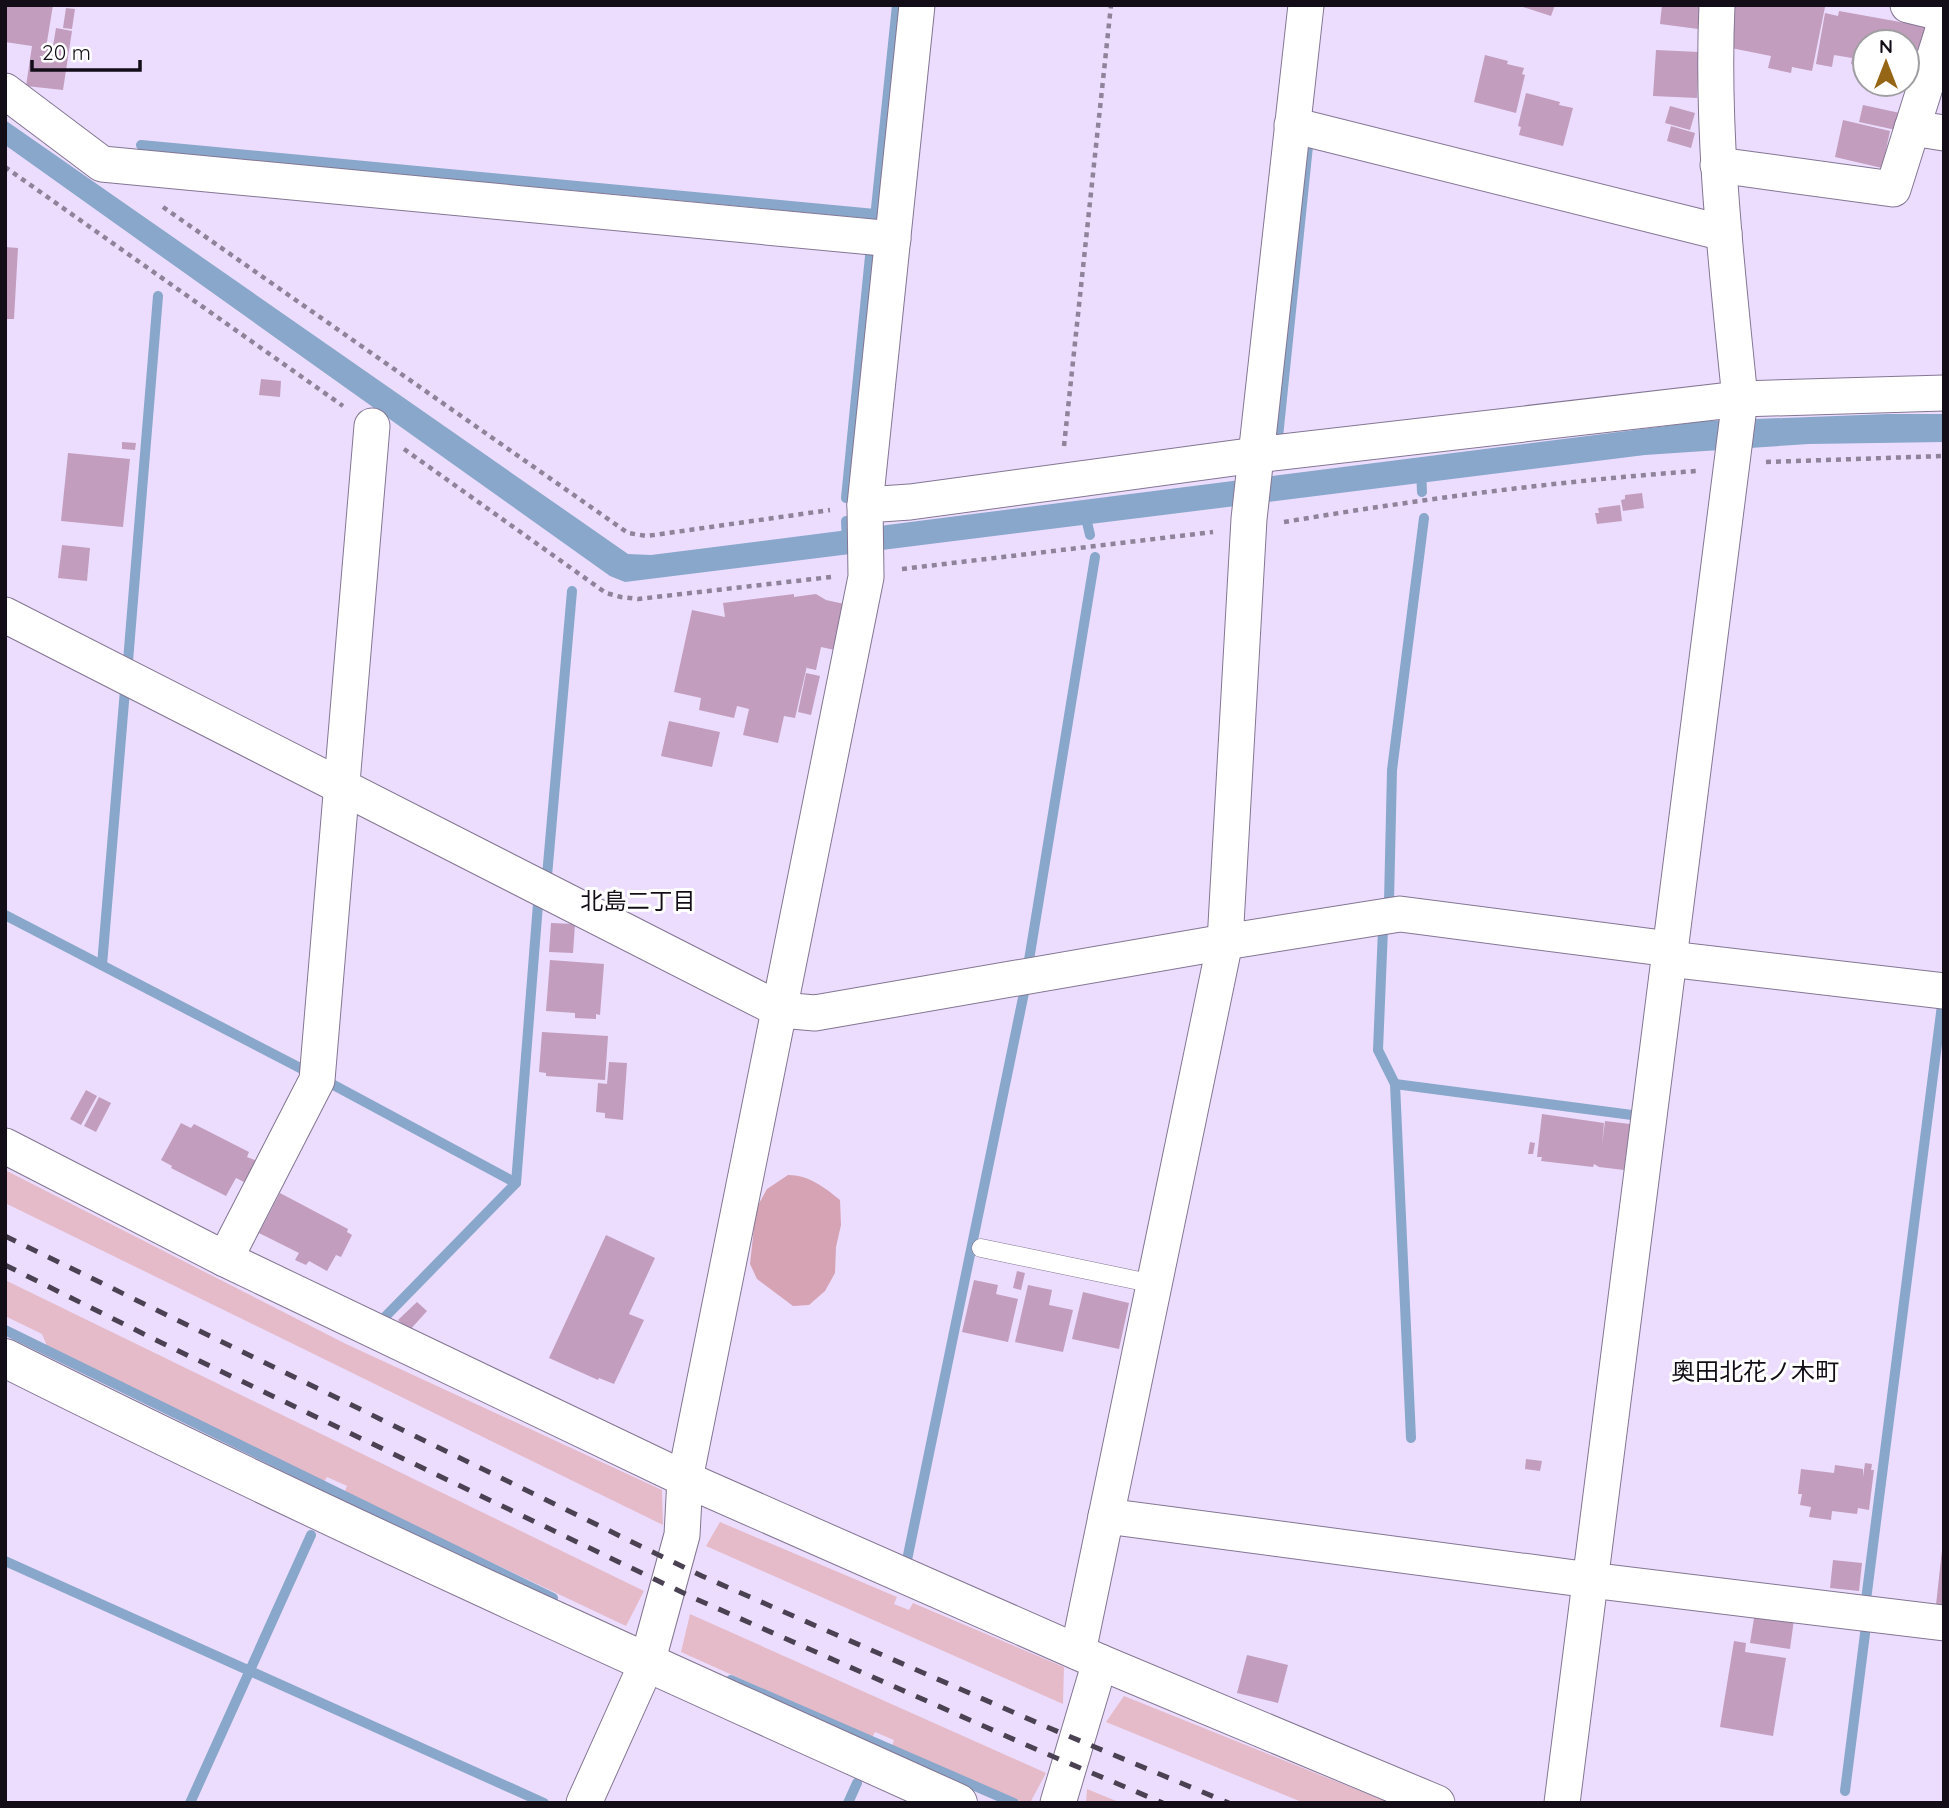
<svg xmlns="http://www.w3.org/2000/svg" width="1949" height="1808" font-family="Quicksand,'Noto Sans JP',sans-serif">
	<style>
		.green { fill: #e5bbc9 }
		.forest { fill: #d5a3b4 }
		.water { fill: #89a7cb }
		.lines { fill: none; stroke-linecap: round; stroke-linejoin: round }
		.stream { stroke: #89a7cb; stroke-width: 10 }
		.building { fill: #c29dbd }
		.service-casing { stroke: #837693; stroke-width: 19 }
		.minor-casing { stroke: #837693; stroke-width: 37 }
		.tertiary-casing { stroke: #837693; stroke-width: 40 }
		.path { stroke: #8e839a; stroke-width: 4.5; stroke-dasharray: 5 5; stroke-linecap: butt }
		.service { stroke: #fff; stroke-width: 18 }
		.minor { stroke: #fff; stroke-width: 35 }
		.tertiary { stroke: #fff; stroke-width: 38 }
		.rail { stroke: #4a4252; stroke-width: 5; stroke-dasharray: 12 12; stroke-linecap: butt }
		.labels { text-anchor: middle; stroke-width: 6; stroke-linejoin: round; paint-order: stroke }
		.neighbourhood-label { font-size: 23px; fill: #120d17; stroke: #fff }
		.quarter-label { font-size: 24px; fill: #120d17; stroke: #fff }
	</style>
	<rect width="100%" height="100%" fill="#ecddfe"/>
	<g class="green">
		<path d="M5 1170 344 1343 662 1490 663 1525 5 1203Z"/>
		<path d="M5 1280 644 1591 626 1626 344 1493 347 1486 327 1477 324 1482 47 1346 42 1334 5 1316Z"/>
		<path d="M720 1522 897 1597 894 1604 909 1610 913 1603 1064 1667 1063 1704 706 1546Z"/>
		<path d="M690 1614 1046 1773 1030 1803H1025L892 1747 894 1740 875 1732 872 1738 681 1652Z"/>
		<path d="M1124 1696 1390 1803H1304L1106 1722Z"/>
		<path d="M1087 1789 1121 1803H1086Z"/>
	</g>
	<path class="forest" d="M788 1175C809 1175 824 1187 840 1200L841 1225 836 1247 835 1273 825 1291 809 1305 793 1306 757 1279 750 1264 756 1209 767 1189Z"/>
	<path class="water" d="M5 120 628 554 651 555 1705 421 1887 414H1944V442L1809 444 1645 455 625 582 610 576 5 145Z"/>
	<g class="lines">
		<g class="stream">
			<path d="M141 145 875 214"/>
			<path d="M875 218 897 5"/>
			<path d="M1278 437 1308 146"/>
			<path d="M1421 470 1422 492"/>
			<path d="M846 498 870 256"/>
			<path d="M1085 514 1090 535"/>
			<path d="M846 521 847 542"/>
			<path d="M128 661 158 296"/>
			<path d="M547 876 572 591"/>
			<path d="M1389 901 1392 770 1424 518"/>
			<path d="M5 915 304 1070"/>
			<path d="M1383 929 1378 1050 1395 1084 1411 1438"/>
			<path d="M1029 960 1095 557"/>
			<path d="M102 965 125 690"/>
			<path d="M328 1082 516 1183"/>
			<path d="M1395 1084 1632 1115"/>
			<path d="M383 1319 516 1183 538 904"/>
			<path d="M5 1330 553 1598"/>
			<path d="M907 1560 1025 988"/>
			<path d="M5 1561 544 1803"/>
			<path d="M1866 1600 1942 1005"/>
			<path d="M731 1680 1014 1803"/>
			<path d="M1845 1791 1866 1626"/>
			<path d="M190 1803 311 1535"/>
			<path d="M848 1803 857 1783"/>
		</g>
	</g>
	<g class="building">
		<path d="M5 5H53L46 48 52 49 49 70 56 28 72 31 63 90 26 86 32 46 5 42Z"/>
		<path d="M1517 5H1555L1551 16Z"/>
		<path d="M1662 5H1701L1698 29 1660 24Z"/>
		<path d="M1733 5 1825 7 1812 71 1792 67 1791 73 1768 68 1771 56 1731 48Z"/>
		<path d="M66 8 75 9 72 29 63 28Z"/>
		<path d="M1839 11 1928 27 1916 77 1907 75V42H1865V67L1851 64 1852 58 1834 55 1832 67 1816 64 1825 13 1838 16Z"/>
		<path d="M1656 50 1699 52 1697 98 1653 96Z"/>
		<path d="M1485 55 1508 61 1507 64 1524 68 1522 74 1525 75 1516 113 1474 102Z"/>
		<path d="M1526 93 1560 102 1559 105 1573 108 1563 146 1519 135 1521 127 1518 126Z"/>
		<path d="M1863 105 1900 113 1896 130 1859 122Z"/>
		<path d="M1670 106 1695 113 1690 130 1665 123Z"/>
		<path d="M1843 120 1890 131 1882 168 1835 157Z"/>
		<path d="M1671 126 1695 133 1691 148 1667 141Z"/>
		<path d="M5 247 18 248 14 319H5Z"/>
		<path d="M261 379 281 381 280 397 259 395Z"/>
		<path d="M122 442 136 443 135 450 122 449Z"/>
		<path d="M68 453 130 459 123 527 61 521Z"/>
		<path d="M1642 493 1644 508 1623 511 1621 500 1625 499V495Z"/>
		<path d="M1620 505 1622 521 1597 524 1595 513H1599L1598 508Z"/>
		<path d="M62 545 90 548 87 581 58 578Z"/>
		<path d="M794 594V597L816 594 826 600 849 605 839 651 821 647 816 670 807 668V666L795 718 784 716 778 743 743 735 749 709 737 706 734 718 699 710 701 698 674 692 692 610 725 617 723 603Z"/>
		<path d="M806 673 820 676 811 715 798 712Z"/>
		<path d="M669 721 720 732 712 767 661 756Z"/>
		<path d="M551 923 575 924 573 953 549 952Z"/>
		<path d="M550 960 604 964 600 1015 596 1014V1019L575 1018V1013L546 1011Z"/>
		<path d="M542 1032 608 1036 605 1080 546 1076V1073L539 1072Z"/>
		<path d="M609 1062 627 1063 623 1120 605 1118V1113L596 1112 598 1083 607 1084Z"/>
		<path d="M86 1090 97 1096 81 1125 70 1119Z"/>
		<path d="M99 1097 111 1103 96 1132 84 1126Z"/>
		<path d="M1542 1114 1604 1123 1602 1145 1605 1121 1630 1124 1624 1170 1599 1167 1594 1164 1593 1167 1541 1161 1542 1157H1537Z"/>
		<path d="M181 1123 191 1128 194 1124 249 1152 247 1157 257 1161 246 1183 236 1178 226 1196 171 1168 172 1166 161 1160Z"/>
		<path d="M1530 1142 1535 1143 1533 1154H1528Z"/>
		<path d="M280 1193 348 1229 347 1232 352 1235 341 1257 336 1255 327 1271 309 1261 306 1265 295 1260 299 1253 259 1233Z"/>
		<path d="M606 1235 655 1258 629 1314 644 1320 614 1384 599 1378 598 1380 549 1358Z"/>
		<path d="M1017 1271 1025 1273 1021 1290 1013 1288Z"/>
		<path d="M974 1280 998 1285 996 1294 1018 1299 1008 1342 962 1332Z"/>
		<path d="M1028 1285 1052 1290 1049 1305 1073 1310 1063 1352 1015 1342Z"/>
		<path d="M1083 1292 1129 1303 1119 1349 1072 1339Z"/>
		<path d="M417 1302 427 1311 409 1331 398 1320Z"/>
		<path d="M1526 1459 1542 1461 1540 1471 1525 1469Z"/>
		<path d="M1865 1463 1872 1464 1871 1470H1874L1869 1510 1858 1508 1857 1514 1832 1511 1831 1520 1809 1517 1811 1507 1800 1505 1802 1494H1798L1801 1469 1834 1473 1835 1465 1863 1469V1477Z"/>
		<path d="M1942 1550H1944V1605H1936Z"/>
		<path d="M1833 1560 1862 1563 1859 1591 1830 1588Z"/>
		<path d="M1755 1612 1794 1619 1790 1649 1750 1643Z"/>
		<path d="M1734 1641 1746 1643 1745 1652 1786 1658 1773 1736 1720 1727Z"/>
		<path d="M1247 1655 1288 1665 1278 1703 1237 1693Z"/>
	</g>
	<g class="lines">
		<defs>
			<path id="service" d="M981 1248 1154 1284"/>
			<g id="minor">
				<path d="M5 91 102 164 893 239"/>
				<path d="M1292 125 1724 233"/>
				<path d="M1912 128 1944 133"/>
				<path d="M1718 165 1893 189 1943 30 1941 13 1908 5"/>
				<path d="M865 505 910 502 1256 455 1740 399 1944 393"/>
				<path d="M5 615 780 1010 815 1013 1225 942 1400 914 1670 949"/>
				<path d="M1669 959 1944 991"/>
				<path d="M5 1146 225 1259 685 1479 1100 1662 1437 1803"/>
				<path d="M225 1259 317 1080 372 426"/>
				<path d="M1106 1516 1590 1580 1944 1623"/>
				<path d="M1078 1652 1225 942 1249 519 1306 5"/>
				<path d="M584 1803 647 1663 682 1535 685 1479 866 577 865 505 917 5"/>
				<path d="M1058 1803 1100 1662"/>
				<path d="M1562 1803 1740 399C1727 268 1711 137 1717 5"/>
			</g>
			<path id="tertiary" d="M5 1358C318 1515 638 1659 958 1803"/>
		</defs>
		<use href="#service" class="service-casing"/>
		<use href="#minor" class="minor-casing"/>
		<use href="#tertiary" class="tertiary-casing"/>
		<g class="path">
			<path d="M5 167 343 406"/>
			<path d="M163 207 628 533 647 536 830 510"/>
			<path d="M1064 446 1111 5"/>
			<path d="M404 449 606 593 621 597 638 599 831 577"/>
			<path d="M1766 462 1944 456"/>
			<path d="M1284 522C1421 499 1558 481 1696 471"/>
			<path d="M902 569 1213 532"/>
		</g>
		<use href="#service" class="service"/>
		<use href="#minor" class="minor"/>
		<use href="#tertiary" class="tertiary"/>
		<g class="rail">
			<path d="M5 1236 702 1576 1047 1727 1229 1803"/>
			<path d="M5 1265 162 1343 696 1599 1040 1751 1163 1803"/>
		</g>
	</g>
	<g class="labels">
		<g class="neighbourhood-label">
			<text x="638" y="909">北島二丁目</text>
		</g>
		<g class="quarter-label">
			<text x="1755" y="1380">奥田北花ノ木町</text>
		</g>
	</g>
	<rect width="1949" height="1808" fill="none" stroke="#120d17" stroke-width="14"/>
	<g transform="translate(1886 63)"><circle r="33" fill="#ffffff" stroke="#a09ea2" stroke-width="2"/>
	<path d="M0-5L12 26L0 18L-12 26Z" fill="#966617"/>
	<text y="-10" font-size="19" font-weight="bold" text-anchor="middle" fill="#120d17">N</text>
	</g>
	<path d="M32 60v10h108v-10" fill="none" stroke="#120d17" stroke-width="3.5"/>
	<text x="42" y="60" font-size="21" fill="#120d17" stroke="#ffffff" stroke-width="5" paint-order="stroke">20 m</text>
</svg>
